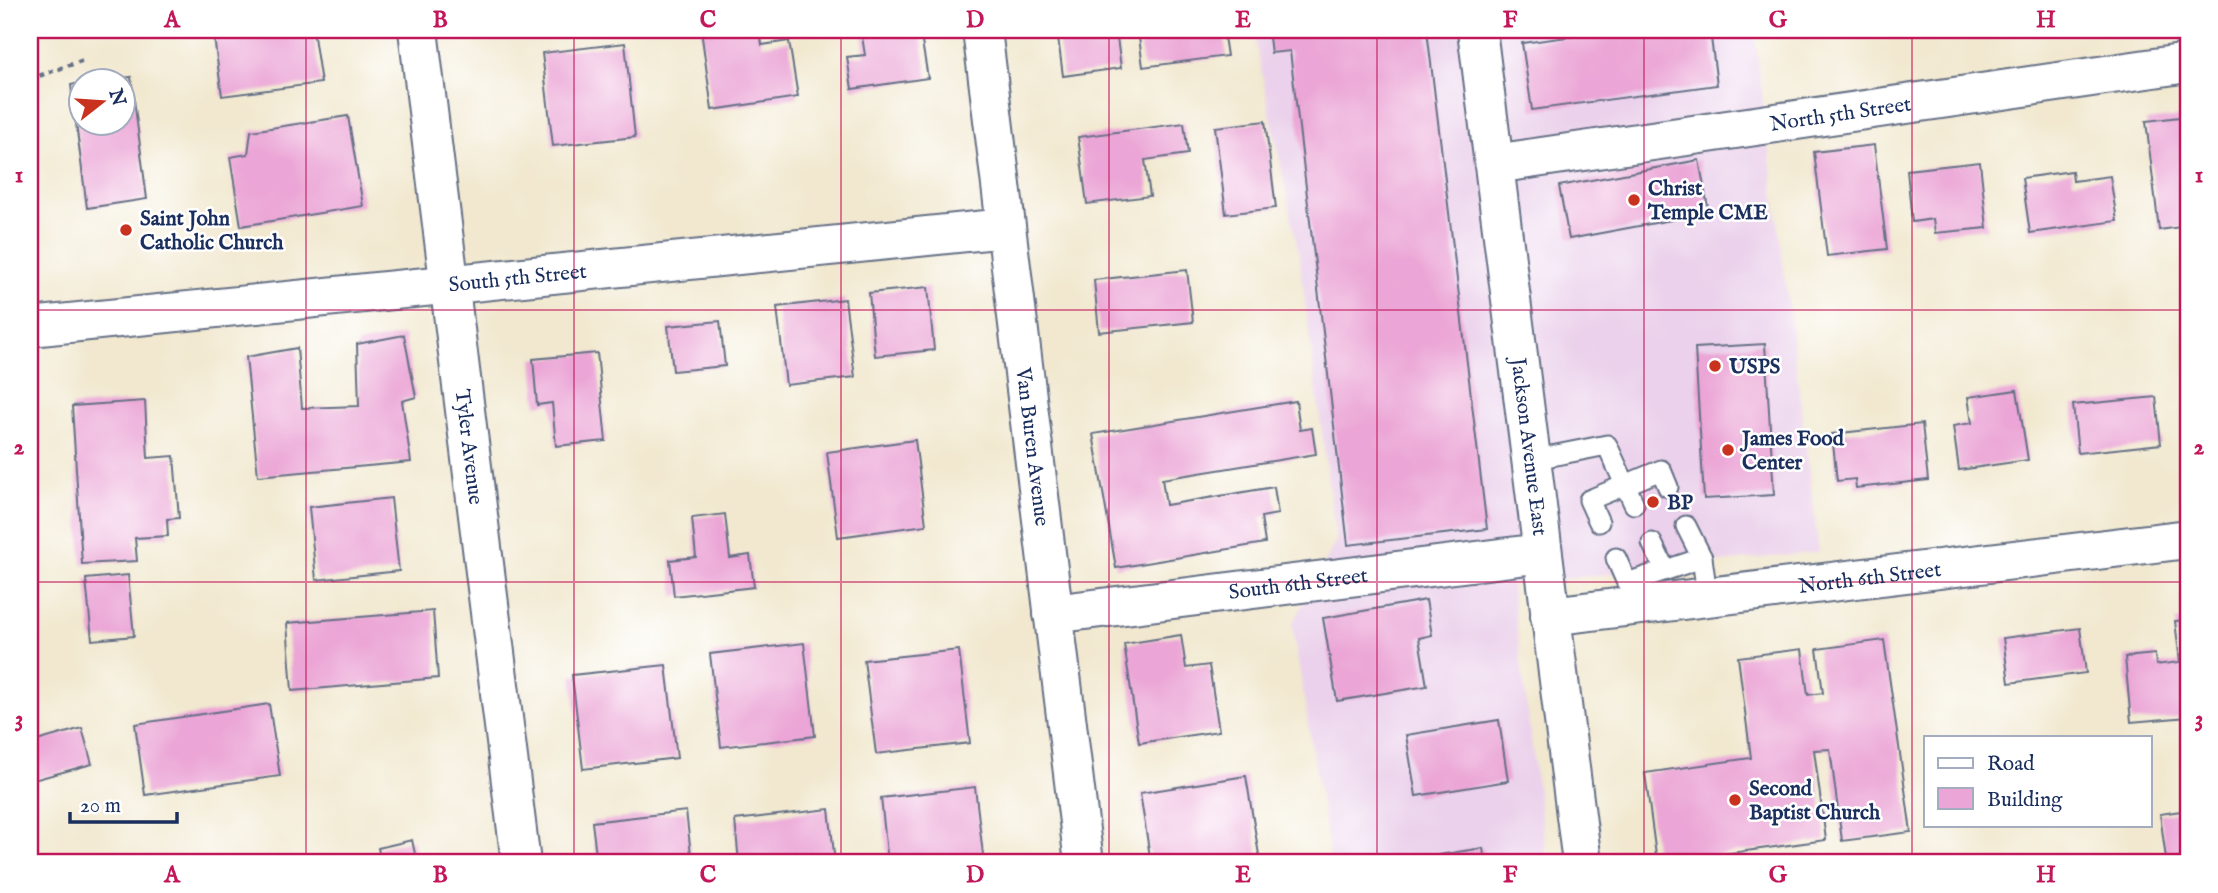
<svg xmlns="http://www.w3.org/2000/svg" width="2218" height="893" font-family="'IM FELL English',serif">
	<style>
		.built { fill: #ebd1eb }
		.building { fill: #eba5d6 }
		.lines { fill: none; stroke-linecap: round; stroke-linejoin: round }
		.lane-casing { stroke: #667086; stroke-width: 23 }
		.street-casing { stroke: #667086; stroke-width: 42 }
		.secondary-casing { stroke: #667086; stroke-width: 42 }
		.path { stroke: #667086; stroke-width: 4.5; stroke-dasharray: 5 5; stroke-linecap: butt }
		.lane { stroke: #fff; stroke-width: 19 }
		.street { stroke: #fff; stroke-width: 38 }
		.secondary { stroke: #fff; stroke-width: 38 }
		.grid { fill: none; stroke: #c2185b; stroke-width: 2; stroke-opacity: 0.55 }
		.poi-dot { fill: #c8321e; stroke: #fff; stroke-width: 2.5 }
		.labels { text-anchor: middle; stroke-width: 5; stroke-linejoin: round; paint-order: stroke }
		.street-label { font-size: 21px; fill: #1b2f5e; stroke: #fff }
		.poi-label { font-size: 21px; font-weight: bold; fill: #1b2f5e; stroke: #fff; text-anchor: start }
		.neatline { fill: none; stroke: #c2185b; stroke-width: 2.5 }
		.grid-label { font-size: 23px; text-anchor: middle; font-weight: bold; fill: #c2185b }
	</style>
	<rect width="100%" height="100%" fill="#fff"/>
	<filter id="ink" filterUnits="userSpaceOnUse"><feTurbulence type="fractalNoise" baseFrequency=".0143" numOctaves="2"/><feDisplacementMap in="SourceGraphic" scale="14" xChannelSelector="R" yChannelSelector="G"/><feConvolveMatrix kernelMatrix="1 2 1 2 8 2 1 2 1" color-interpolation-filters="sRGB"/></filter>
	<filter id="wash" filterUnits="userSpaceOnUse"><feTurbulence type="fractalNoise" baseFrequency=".00686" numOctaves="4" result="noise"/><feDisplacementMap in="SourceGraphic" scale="28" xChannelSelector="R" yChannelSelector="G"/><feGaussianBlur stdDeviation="1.57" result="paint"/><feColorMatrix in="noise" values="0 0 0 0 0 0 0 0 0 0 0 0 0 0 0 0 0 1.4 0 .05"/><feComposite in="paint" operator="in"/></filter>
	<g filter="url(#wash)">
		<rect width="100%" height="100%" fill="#f1e8cf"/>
		<path class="built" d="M1253 30H1754L1819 552 1511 584 1547 863H1331L1292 625 1336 541 1299 254Z"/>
		<g id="blocks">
			<g class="building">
				<path d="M213 30H313L321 83 222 96Z"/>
				<path d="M507 30H538L539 35 508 38Z"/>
				<path d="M701 30H760L762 45 789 41 798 97 712 110Z"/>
				<path d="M861 30H920L928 78 852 89 847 57 865 55Z"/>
				<path d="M1057 30H1116L1121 68 1063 76Z"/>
				<path d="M1138 30H1223L1227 56 1143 67Z"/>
				<path d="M1268 30H1427L1487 529 1348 545 1290 51 1271 53Z"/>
				<path d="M1620 30H1710L1717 85 1532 110 1522 43Z"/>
				<path d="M625 43 635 137 553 146 542 53Z"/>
				<path d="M131 77 147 199 87 208 71 85 80 83V122H122V80L117 79Z"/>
				<path d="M348 116 363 206 241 226 230 157 248 154 251 131Z"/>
				<path d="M2188 116V226L2159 230 2146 121Z"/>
				<path d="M1265 121 1276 208 1226 214 1215 127Z"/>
				<path d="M1184 123 1188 154 1145 160 1150 196 1087 204 1078 137Z"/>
				<path d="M1874 145 1887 249 1827 256 1814 152Z"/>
				<path d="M1699 160 1709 213 1569 239 1559 186Z"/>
				<path d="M1980 162 1987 228 1935 233 1933 219 1912 222 1907 170Z"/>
				<path d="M2072 171 2073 181 2110 176 2117 221 2030 233 2022 178Z"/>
				<path d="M1187 270 1193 322 1099 332 1094 280Z"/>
				<path d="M928 287 934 350 875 356 869 293Z"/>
				<path d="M845 299 855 377 786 385 777 307Z"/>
				<path d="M720 321 725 366 673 371 668 326Z"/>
				<path d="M404 335 416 397 402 401 411 462 258 476 246 357 297 348 302 408 359 406 357 344Z"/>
				<path d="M1765 344 1774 495 1704 499 1695 348Z"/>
				<path d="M597 353 606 441 556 446 552 403 537 405 533 359Z"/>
				<path d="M2017 390 2028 460 1959 470 1953 426 1972 423 1968 397Z"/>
				<path d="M2156 397 2161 444 2078 453 2073 405Z"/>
				<path d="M145 401 148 458 174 456 179 518 167 519 168 536 135 538 137 561 82 564 72 406Z"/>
				<path d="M1296 401 1300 430 1312 428 1316 454 1162 479 1166 505 1274 487 1278 514 1261 517 1265 543 1116 568 1093 434Z"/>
				<path d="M1922 424 1928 480 1856 488 1855 479 1837 481 1832 434Z"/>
				<path d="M915 440 926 525 838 537 827 452Z"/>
				<path d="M391 498 399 571 316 580 309 507Z"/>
				<path d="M725 514 730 558 750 555 754 587 674 596 670 560 696 557 692 518Z"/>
				<path d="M128 575 134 636 92 640 86 579Z"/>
				<path d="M1426 600 1432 635 1419 638 1427 686 1337 701 1323 618Z"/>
				<path d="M433 611 438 678 292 691 287 623Z"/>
				<path d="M2188 620V717L2131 722 2125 657 2155 654 2156 665 2180 662 2175 621Z"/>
				<path d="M2080 628 2086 673 2009 683 2003 638Z"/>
				<path d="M1181 635 1186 668 1209 665 1219 731 1139 743 1124 644Z"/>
				<path d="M1884 640 1911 832 1842 841 1830 749 1814 750 1826 840 1657 863 1645 773 1751 758 1738 657 1802 649 1808 695 1823 693 1817 649Z"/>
				<path d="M804 643 815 736 721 747 710 654Z"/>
				<path d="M959 650 970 743 876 754 864 660Z"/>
				<path d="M666 665 677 758 583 769 572 675Z"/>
				<path d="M269 704 280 776 145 795 135 724Z"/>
				<path d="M1499 720 1508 781 1416 796 1406 735Z"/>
				<path d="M82 728 92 764 30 781V743Z"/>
				<path d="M1246 776 1260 861 1151 863 1140 793Z"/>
				<path d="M975 787 984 863H888L881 798Z"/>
				<path d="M829 809 835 863H739L735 820Z"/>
				<path d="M2188 810V856L2166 859 2160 814Z"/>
				<path d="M686 811 692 863H597L592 822Z"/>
				<path d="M412 840 417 863H381L378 848Z"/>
				<path d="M1483 848 1485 863H1439L1438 855Z"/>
				<path d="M2067 857 2068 863H2028V862Z"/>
			</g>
		</g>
	</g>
	<g filter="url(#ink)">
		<use href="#blocks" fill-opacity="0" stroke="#667086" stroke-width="2"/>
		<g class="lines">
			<defs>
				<g id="lane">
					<path d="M1531 460 1607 445 1634 504"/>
					<path d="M1599 522 1589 500 1661 470 1668 487"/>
					<path d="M1686 526 1702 558 1707 594"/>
					<path d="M1652 543 1665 570"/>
					<path d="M1616 558 1627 583 1702 558"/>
				</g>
				<g id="street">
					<path id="s1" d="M418 30 521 863"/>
					<path id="s2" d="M982 30 1084 863"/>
					<path id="s3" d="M1494 164 2188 63"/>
					<path id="s4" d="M30 327 1006 228"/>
					<path id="s5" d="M1053 614 1542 553"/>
					<path id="s6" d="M1550 616 2188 539"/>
				</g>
				<g id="secondary">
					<path id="s7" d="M1477 30 1582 863"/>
				</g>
			</defs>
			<use href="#lane" class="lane-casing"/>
			<use href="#street" class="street-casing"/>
			<use href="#secondary" class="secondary-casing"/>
			<path class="path" d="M30 79 84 60"/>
			<use href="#lane" class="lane"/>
			<use href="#street" class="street"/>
			<use href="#secondary" class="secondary"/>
		</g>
	</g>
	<path class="grid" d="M306 30V863M574 30V863M841 30V863M1109 30V863M1377 30V863M1644 30V863M1912 30V863M30 310H2188M30 582H2188"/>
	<g class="poi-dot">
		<circle cx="1634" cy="200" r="7"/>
		<circle cx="126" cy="230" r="7"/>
		<circle cx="1715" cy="366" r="7"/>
		<circle cx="1728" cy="450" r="7"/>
		<circle cx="1653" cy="502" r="7"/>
		<circle cx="1735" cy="800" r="7"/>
	</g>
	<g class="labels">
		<g class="street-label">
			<text dy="7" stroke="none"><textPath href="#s3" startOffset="350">North 5th Street</textPath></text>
			<text dy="7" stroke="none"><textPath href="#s4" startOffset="490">South 5th Street</textPath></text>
			<text dy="7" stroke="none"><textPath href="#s1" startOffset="420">Tyler Avenue</textPath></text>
			<text dy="7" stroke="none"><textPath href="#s2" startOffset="420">Van Buren Avenue</textPath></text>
			<text dy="7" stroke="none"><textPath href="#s7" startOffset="420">Jackson Avenue East</textPath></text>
			<text dy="7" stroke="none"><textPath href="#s6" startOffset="322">North 6th Street</textPath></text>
			<text dy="7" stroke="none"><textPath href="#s5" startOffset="247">South 6th Street</textPath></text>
		</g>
		<g class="poi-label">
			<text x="1648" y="195">Christ<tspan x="1648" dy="24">Temple CME</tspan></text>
			<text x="140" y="225">Saint John<tspan x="140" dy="24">Catholic Church</tspan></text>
			<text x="1729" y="373">USPS</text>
			<text x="1742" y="445">James Food<tspan x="1742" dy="24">Center</tspan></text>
			<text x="1667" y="509">BP</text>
			<text x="1749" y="795">Second<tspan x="1749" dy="24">Baptist Church</tspan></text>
		</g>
	</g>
	<rect width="2218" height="893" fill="none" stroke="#fff" stroke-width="77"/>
	<rect x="1924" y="736" width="228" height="91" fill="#ffffff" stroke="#a4acbf" stroke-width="2"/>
	<rect x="1938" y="758" width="35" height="10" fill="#ffffff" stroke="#a4acbf" stroke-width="2"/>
	<text x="1987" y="770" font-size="21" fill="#1b2f5e">Road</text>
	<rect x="1938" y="788" width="35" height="21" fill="#eba5d6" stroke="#a4acbf" stroke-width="2"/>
	<text x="1987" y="806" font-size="21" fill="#1b2f5e">Building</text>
	<g transform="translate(102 102) rotate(73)"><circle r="33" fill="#ffffff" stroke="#a4acbf" stroke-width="2"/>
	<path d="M0-5L12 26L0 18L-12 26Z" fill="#c8321e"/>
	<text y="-10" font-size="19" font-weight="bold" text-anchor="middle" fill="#1b2f5e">N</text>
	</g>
	<path d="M70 812v10h107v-10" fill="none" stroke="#1b2f5e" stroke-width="3.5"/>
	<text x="80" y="812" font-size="21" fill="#1b2f5e" stroke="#ffffff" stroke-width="5" paint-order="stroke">20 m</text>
	<rect x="38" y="38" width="2142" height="816" class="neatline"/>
	<g class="grid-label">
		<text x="172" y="27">A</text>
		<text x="440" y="27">B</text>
		<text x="708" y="27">C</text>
		<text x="975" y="27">D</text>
		<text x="1243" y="27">E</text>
		<text x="1510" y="27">F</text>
		<text x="1778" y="27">G</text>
		<text x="2046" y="27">H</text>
		<text x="19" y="182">1</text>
		<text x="2199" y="182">1</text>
		<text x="19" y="454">2</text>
		<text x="2199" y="454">2</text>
		<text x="19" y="726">3</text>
		<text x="2199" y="726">3</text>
		<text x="172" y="882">A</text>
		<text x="440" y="882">B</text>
		<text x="708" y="882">C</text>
		<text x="975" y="882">D</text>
		<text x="1243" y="882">E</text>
		<text x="1510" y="882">F</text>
		<text x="1778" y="882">G</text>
		<text x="2046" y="882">H</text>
	</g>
</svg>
